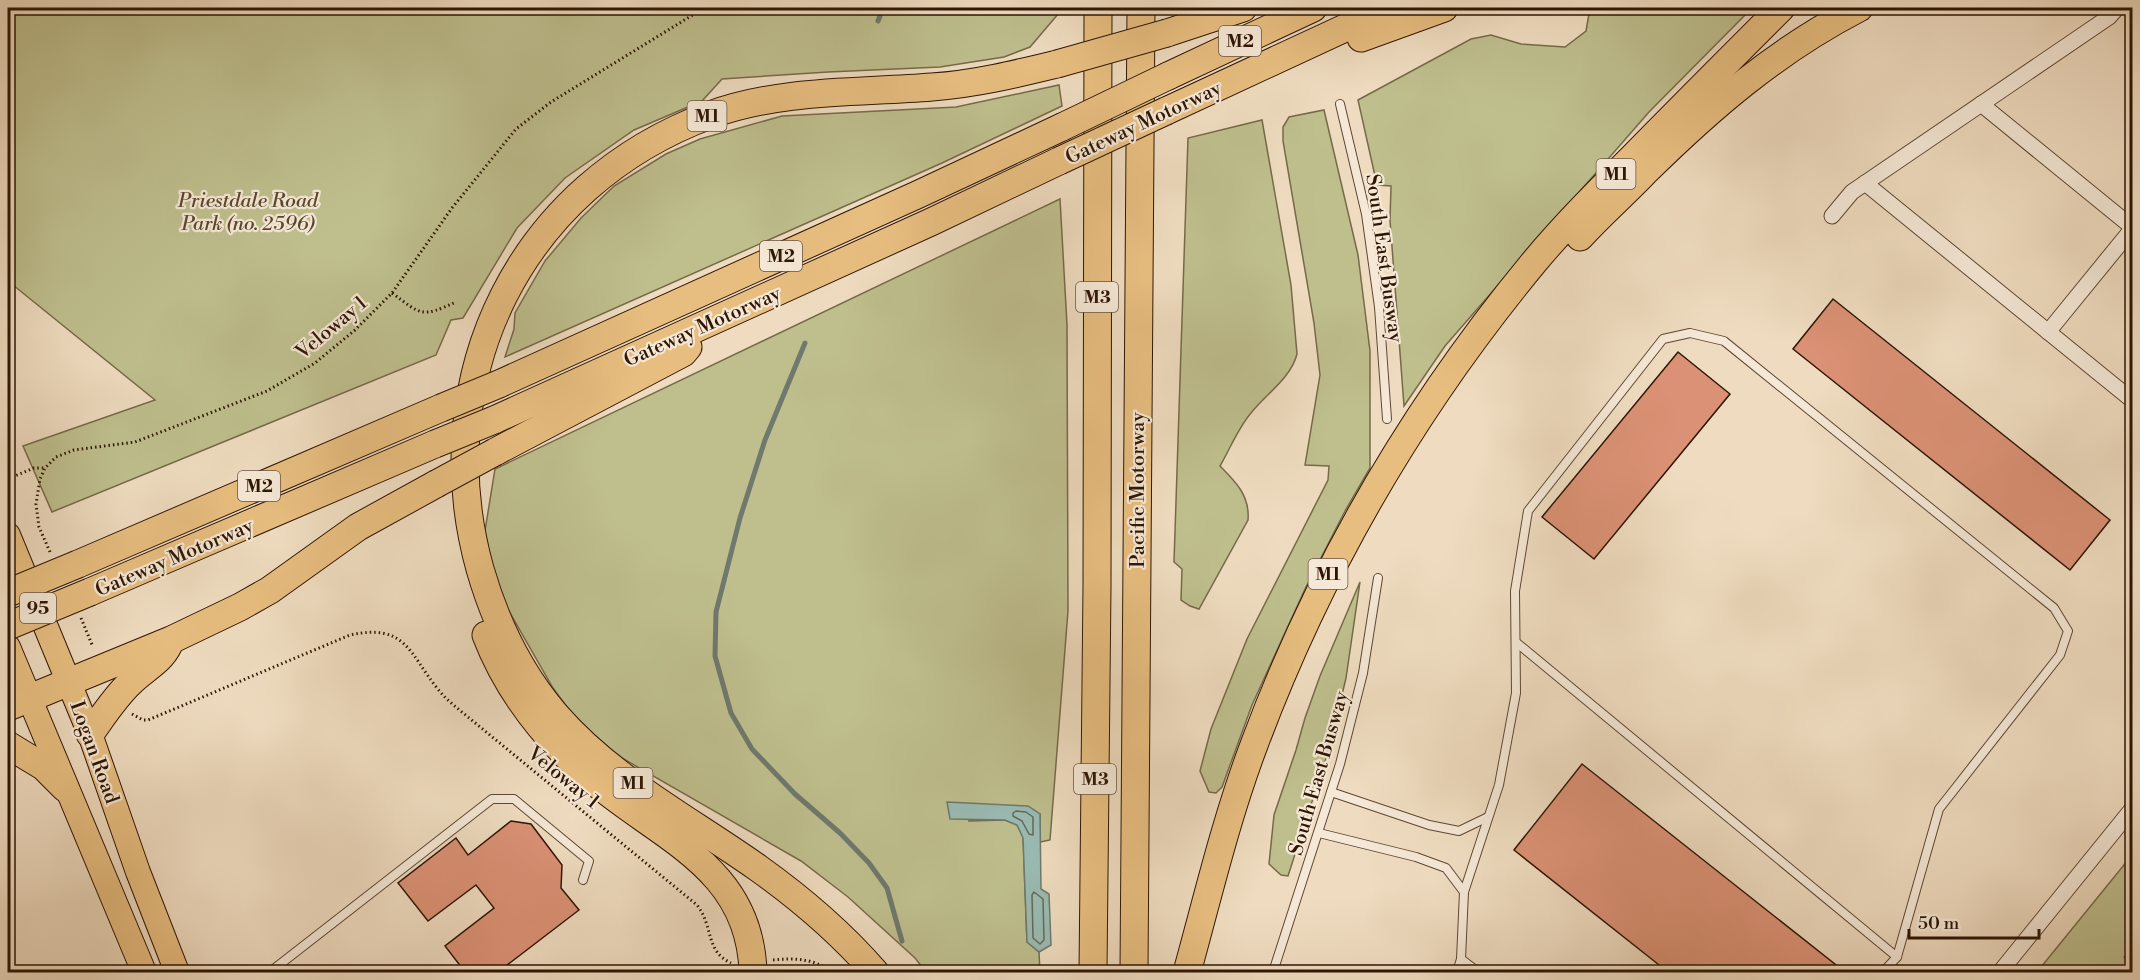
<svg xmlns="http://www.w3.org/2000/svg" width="2140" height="980" font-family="'Libre Bodoni',serif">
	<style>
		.green { fill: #bfbf8e; stroke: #766a49; stroke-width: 1.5 }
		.water { fill: #9abbb3; stroke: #6f796d; stroke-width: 1.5 }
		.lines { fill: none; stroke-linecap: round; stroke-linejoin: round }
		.shore { stroke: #64685c; stroke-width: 1.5 }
		.stream { stroke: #6f796d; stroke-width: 5 }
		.building { fill: #db9175; stroke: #2e1504; stroke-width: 1.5 }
		.lane-casing { stroke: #5e4733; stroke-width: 10 }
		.street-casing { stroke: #5e4733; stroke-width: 17 }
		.primary-casing { stroke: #2e1504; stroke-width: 26 }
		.highway-casing { stroke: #2e1504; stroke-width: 29 }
		.path { stroke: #2e1504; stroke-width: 3; stroke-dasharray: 1.5 3; stroke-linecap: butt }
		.lane { stroke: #f5e8d6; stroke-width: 8 }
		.street { stroke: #f5e8d6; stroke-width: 15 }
		.primary { stroke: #e8be80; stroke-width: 24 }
		.highway { stroke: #e8be80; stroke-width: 27 }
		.highway-bridge-casing { stroke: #2e1504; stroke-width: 29; stroke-linecap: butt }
		.highway-bridge { stroke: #e8be80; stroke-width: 27 }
		.labels { text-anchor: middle; stroke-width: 4.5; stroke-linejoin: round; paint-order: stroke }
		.shield { fill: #f5e8d6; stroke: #6a5443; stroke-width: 1.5 }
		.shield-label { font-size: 18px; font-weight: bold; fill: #2e1504 }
		.street-label { font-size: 20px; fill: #2e1504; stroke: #f5e8d6 }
		.park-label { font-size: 20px; font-style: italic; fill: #5a482d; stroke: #f5e8d6 }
	</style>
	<rect width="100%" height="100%" fill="#efdcc0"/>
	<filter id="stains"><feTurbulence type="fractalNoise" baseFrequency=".00333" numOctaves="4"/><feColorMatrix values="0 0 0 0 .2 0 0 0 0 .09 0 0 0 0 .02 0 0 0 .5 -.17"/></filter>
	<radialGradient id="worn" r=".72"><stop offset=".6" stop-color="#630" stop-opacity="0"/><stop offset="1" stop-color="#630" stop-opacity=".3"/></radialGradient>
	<g class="green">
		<path d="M8 8H1059V13L1030 47 1004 57 940 67 828 72 722 79 702 101 634 130 565 178 517 228 463 318 451 320 436 355 52 512 23 446 155 400 8 281Z"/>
		<path d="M1590 8H1752L1649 112 1445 346 1404 406 1390 220 1391 186 1377 185 1358 100 1471 39 1491 35 1521 44 1565 47 1586 31Z"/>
		<path d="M1059 85 1062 106 942 163 505 357 514 329 515 313 545 261 581 218 614 186 666 154 700 139 782 116 956 107Z"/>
		<path d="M1324 110 1358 255 1370 351V468L1345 511 1305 589 1252 705 1222 787 1216 793 1209 792 1200 771 1211 729 1247 639 1328 480 1329 466 1305 465 1320 375 1314 323 1283 141V127L1289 117Z"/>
		<path d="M1262 120 1291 285 1297 354C1291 378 1266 394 1251 413 1238 428 1230 449 1220 466 1236 482 1250 496 1248 520L1199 609 1190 606 1181 600 1182 569 1174 562 1188 138Z"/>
		<path d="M1060 199 1067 325 1068 611 1050 840 1040 842V814L968 821 1005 820 1017 825 1023 837 1027 942 1039 952 1040 972H926L915 958 848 897 801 861 622 758 580 725 553 688 498 592 483 543 495 469Z"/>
		<path d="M1360 582 1346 678 1329 749 1288 876 1281 875 1269 864 1274 815 1296 750 1305 718 1320 676Z"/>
		<path d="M2132 855V953L2124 957 2132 969V972H2037Z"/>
	</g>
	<path class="water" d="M947 802 1028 806 1040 814 1041 889 1049 894 1051 945 1039 952 1027 942 1023 838 1017 825 1005 820 950 819Z"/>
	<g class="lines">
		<g class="shore">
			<path d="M1016 811 1026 812 1033 817V835L1029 834 1022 821 1013 816V813Z"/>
			<path d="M1034 892 1043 899 1044 940 1040 944 1033 938 1032 895Z"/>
		</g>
		<g class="stream">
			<path d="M878 21 883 8"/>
			<path d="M805 343 765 440 740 518 716 612 715 656 731 713 752 749 795 794 840 833 869 863 887 888 902 941"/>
		</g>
	</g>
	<g class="building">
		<path d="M1833 299 2110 520 2070 570 1793 349Z"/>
		<path d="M1678 352 1730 394 1594 559 1542 517Z"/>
		<path d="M1582 764 1845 972H1668L1514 850Z"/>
		<path d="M511 821 531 824 562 865 561 888 579 910 498 972H465L445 946 494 908 476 885 428 921 398 883 456 838 468 855Z"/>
	</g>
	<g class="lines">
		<defs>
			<g id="lane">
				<path d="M1340 104 1366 214 1379 307 1387 419"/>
				<path d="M1517 643 1897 957"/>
				<path d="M1331 792 1429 825 1459 831 1488 817"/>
				<path d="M1319 833 1416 857 1446 868 1464 892"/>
				<path d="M270 972 492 799H514L589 861 583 880"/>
				<path d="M1273 972 1340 764 1363 673 1378 578"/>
				<path d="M1457 972 1461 959"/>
				<path d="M1478 972 1461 959 1464 892 1499 785 1516 693 1515 591 1528 511 1663 339 1690 333 1724 341 2054 608 2068 631 2060 655 1939 809 1897 957 1883 972"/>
			</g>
			<g id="street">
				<path d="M1981 104 2132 227"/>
				<path d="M1865 183 2132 400"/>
				<path d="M1832 216 1852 192 2109 17 2117 8"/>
				<path d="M2048 332 2132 229"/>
				<path d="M2000 972 2132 809"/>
			</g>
			<g id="primary">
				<path d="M8 535 90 734 138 872 177 972"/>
				<path d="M8 647 144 972"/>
			</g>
			<g id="highway">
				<path d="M1167 33 1243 8"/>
				<path d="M1361 38 1444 8"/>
				<path d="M1168 76 1313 8"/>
				<path d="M1166 111 1388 8"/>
				<path d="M1580 237C1601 214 1624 194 1645 172 1711 107 1776 51 1859 8"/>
				<path d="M499 384 919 194 1062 127"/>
				<path d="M494 420 931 222 1059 161"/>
				<path d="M495 452 683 353 688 347"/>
				<path d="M78 564 441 408"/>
				<path d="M90 592 435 444"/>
				<path d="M486 635C507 690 546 739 590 778 659 838 750 866 753 972"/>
				<path d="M8 707 171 640 240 607 270 590 358 527 436 484"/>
				<path d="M90 734C103 716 115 697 131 682 144 669 160 662 168 646"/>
				<path d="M8 745 44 767 65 788"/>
				<path d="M875 972C841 933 800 898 758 868 689 819 611 779 555 714 520 673 495 621 480 569 426 375 521 185 710 115 781 89 857 93 932 87 975 84 1016 74 1057 64"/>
				<path d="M1093 972 1097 586 1098 8"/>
				<path d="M1134 972 1141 8"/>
				<path d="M1187 972C1208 896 1226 819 1254 745 1320 568 1414 407 1535 261 1566 224 1600 190 1634 156 1683 106 1732 57 1781 8"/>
			</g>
		</defs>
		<use href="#lane" class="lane-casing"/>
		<use href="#street" class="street-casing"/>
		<use href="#primary" class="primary-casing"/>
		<use href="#highway" class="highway-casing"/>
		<g class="path">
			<path d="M392 293C422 315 421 318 456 302"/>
			<path d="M8 479 34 468H45"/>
			<path d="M50 552 39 527 36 504 40 479 45 468 56 457 74 450 135 442 267 391 315 363 355 330 392 293 452 208 516 129 551 102 704 8"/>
			<path d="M81 618 93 647"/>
			<path d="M132 714 143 720H148L350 635C406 623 409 653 437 688 443 696 450 702 457 708L697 905C714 927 705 951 731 963"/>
			<path d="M773 960C794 958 814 958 831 972"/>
		</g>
		<use href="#lane" class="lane"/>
		<use href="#street" class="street"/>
		<use href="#primary" class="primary"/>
		<use href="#highway" class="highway"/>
		<defs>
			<g id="highway-bridge">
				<path d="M1057 64 1167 33"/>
				<path d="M1062 127 1168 76"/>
				<path d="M1059 161 1166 111"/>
				<path d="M441 408 499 384"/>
				<path d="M435 444 494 420"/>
				<path d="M436 484 495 452"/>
				<path d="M8 593 78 564"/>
				<path d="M8 626 90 592"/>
			</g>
		</defs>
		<use href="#highway-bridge" class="highway-bridge-casing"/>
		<use href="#highway-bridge" class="highway-bridge"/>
	</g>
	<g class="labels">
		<g class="shield">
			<rect x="1219" y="26" width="42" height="30" rx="4.5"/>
			<rect x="687.5" y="101" width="39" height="30" rx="4.5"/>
			<rect x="1596.5" y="159" width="39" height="30" rx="4.5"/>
			<rect x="760" y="241" width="42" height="30" rx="4.5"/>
			<rect x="1076" y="282" width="42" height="30" rx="4.5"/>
			<rect x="238" y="471" width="42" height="30" rx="4.5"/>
			<rect x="1308.5" y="559" width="39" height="30" rx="4.5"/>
			<rect x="20" y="593" width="36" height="30" rx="4.5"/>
			<rect x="1074" y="764" width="42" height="30" rx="4.5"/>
			<rect x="613.5" y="768" width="39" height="30" rx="4.5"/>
		</g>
		<g class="shield-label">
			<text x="1240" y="47">M2</text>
			<text x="707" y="122">M1</text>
			<text x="1616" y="180">M1</text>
			<text x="781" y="262">M2</text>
			<text x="1097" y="303">M3</text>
			<text x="259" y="492">M2</text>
			<text x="1328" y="580">M1</text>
			<text x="38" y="614">95</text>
			<text x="1095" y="785">M3</text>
			<text x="633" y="789">M1</text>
		</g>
		<g class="street-label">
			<text transform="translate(1143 122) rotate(-25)" y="7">Gateway Motorway</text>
			<text transform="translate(1385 258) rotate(82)" y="7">South East Busway</text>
			<text transform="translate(702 326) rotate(-24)" y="7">Gateway Motorway</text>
			<text transform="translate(331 327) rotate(-40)" y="7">Veloway 1</text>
			<text transform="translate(1137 490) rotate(-90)" y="7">Pacific Motorway</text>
			<text transform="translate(174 557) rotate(-23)" y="7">Gateway Motorway</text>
			<text transform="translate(95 752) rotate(70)" y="7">Logan Road</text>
			<text transform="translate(1318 773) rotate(-74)" y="7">South East Busway</text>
			<text transform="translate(564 777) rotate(39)" y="7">Veloway 1</text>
		</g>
		<g class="park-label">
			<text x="248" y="207">Priestdale Road<tspan x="248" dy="23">Park (no. 2596)</tspan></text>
		</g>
	</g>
	<rect width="2140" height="980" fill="none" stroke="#efdcc0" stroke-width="30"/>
	<rect x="9" y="9" width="2122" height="962" fill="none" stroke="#2e1504" stroke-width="3"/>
	<rect x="15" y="15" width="2110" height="950" fill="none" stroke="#2e1504" stroke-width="1.5"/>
	<path d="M1909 929v9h130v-9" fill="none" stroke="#2e1504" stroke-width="3"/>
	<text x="1918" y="929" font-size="18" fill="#2e1504" stroke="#f5e8d6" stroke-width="4.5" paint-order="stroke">50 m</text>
	<rect width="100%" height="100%" filter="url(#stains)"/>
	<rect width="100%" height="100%" fill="url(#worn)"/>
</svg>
